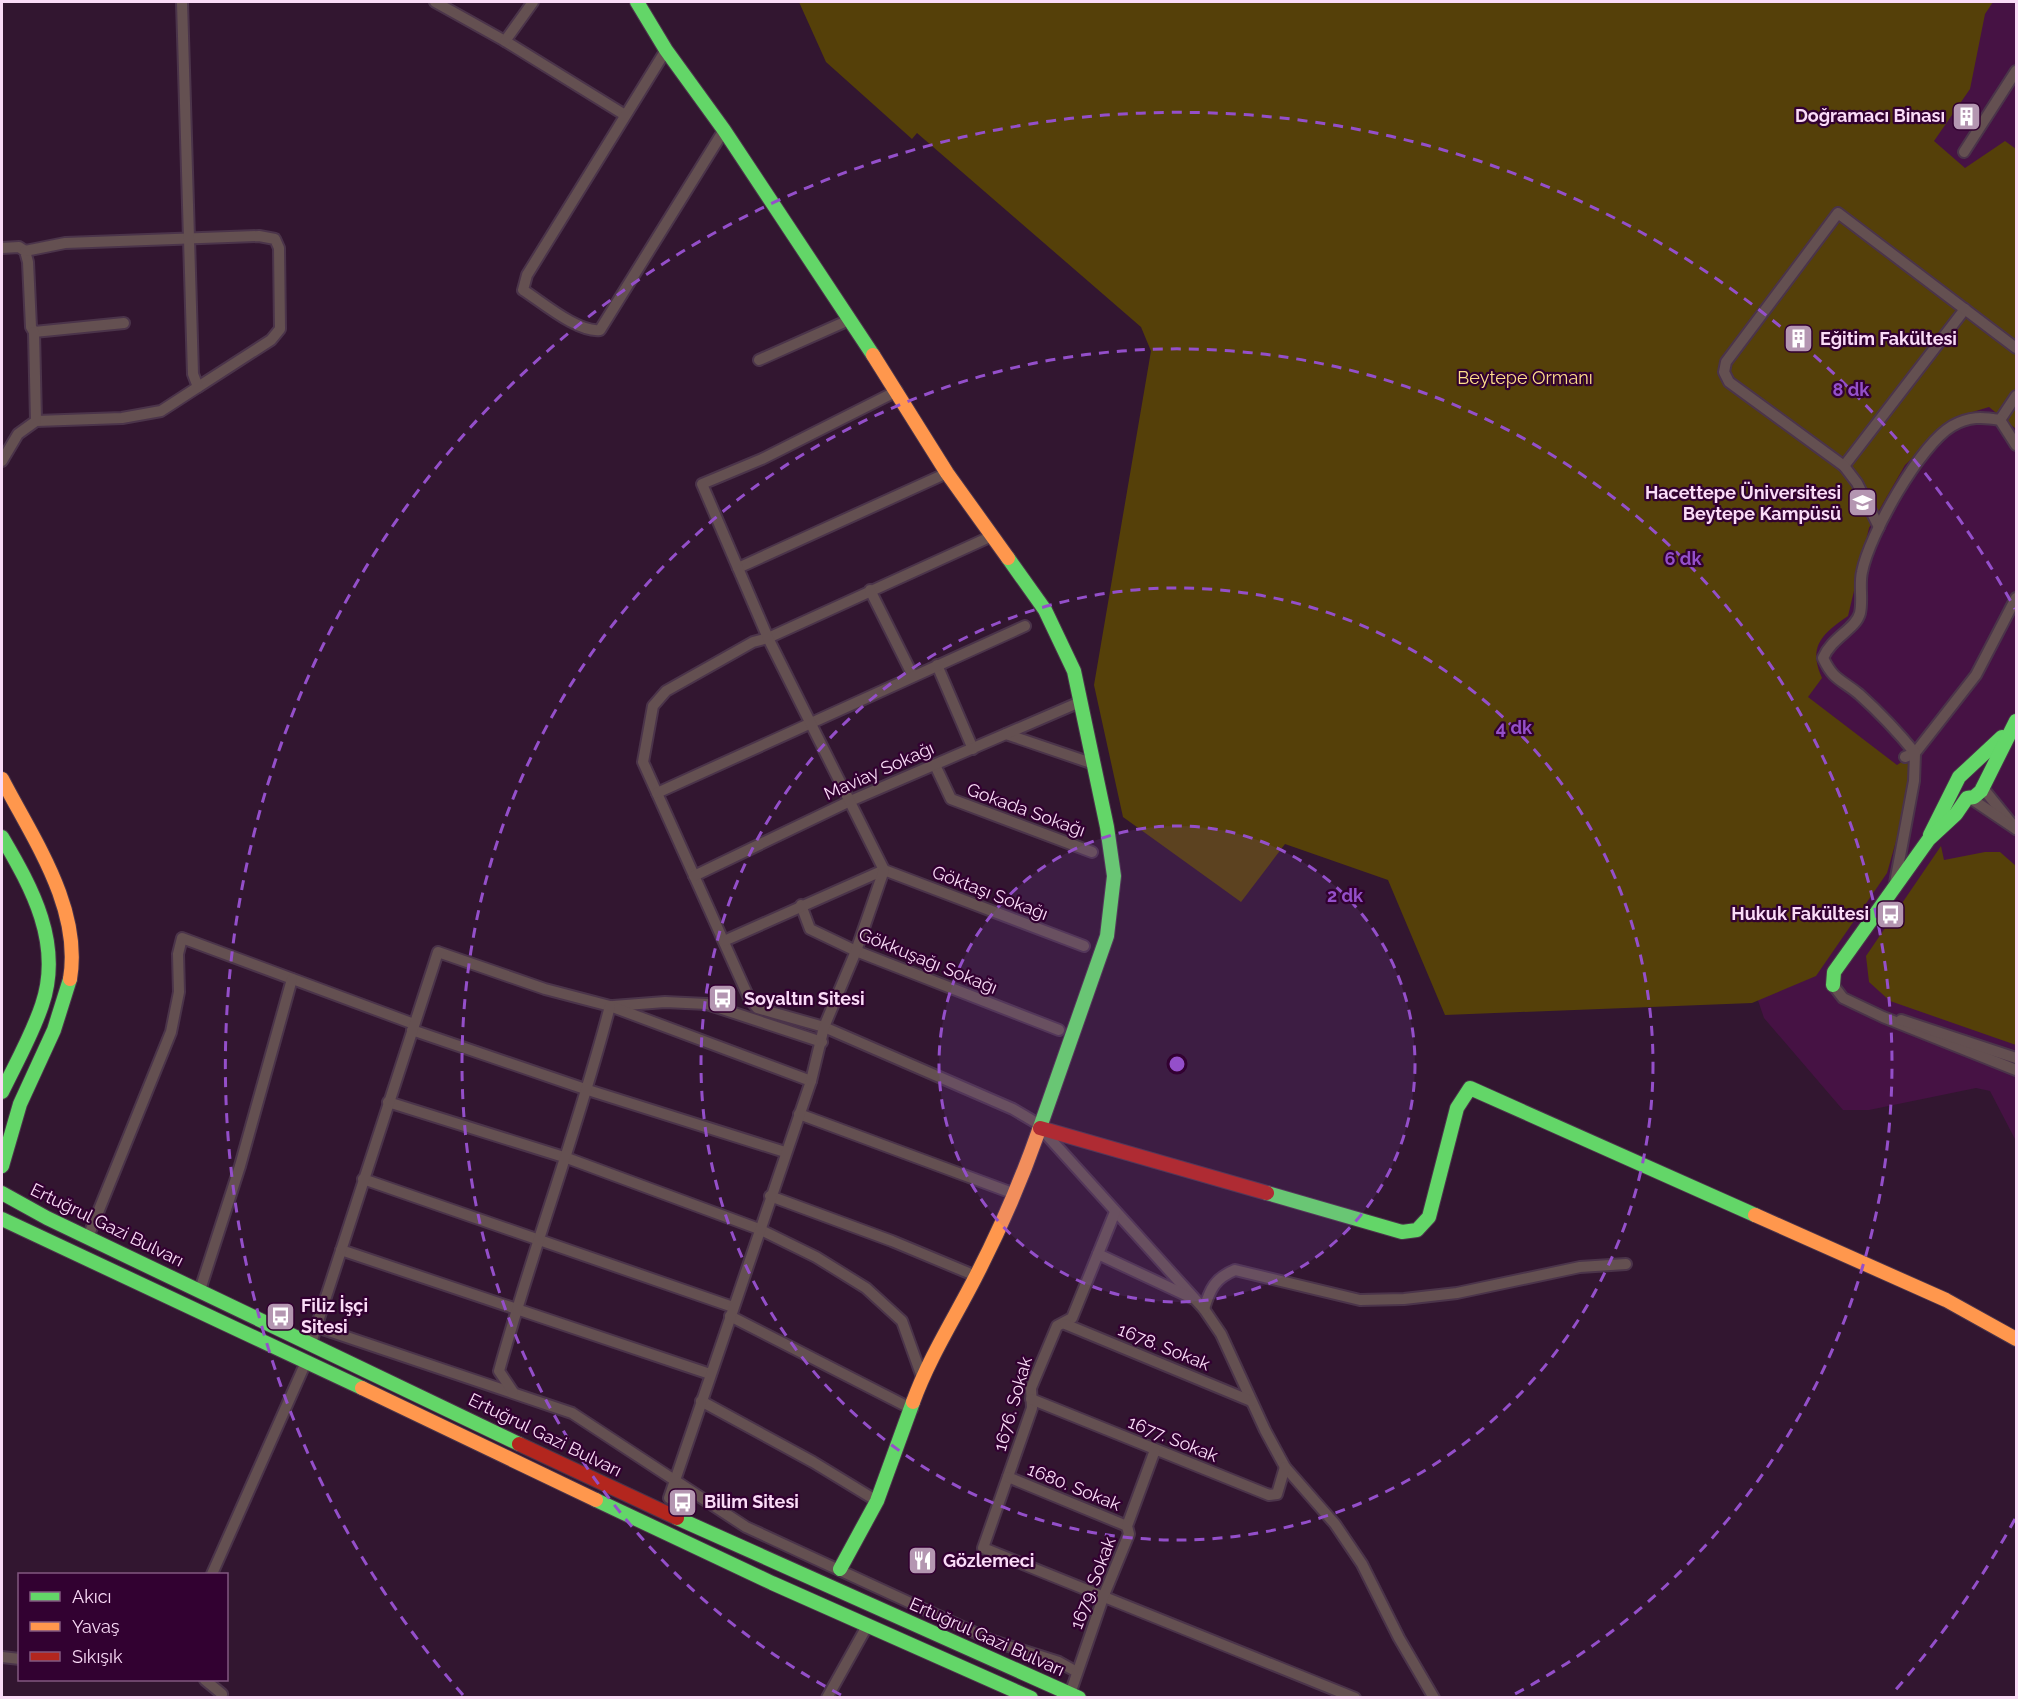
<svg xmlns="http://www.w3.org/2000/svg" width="2018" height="1699" font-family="Raleway,sans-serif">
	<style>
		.built { fill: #461244 }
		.green { fill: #554009 }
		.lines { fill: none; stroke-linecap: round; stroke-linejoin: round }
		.street-casing { stroke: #4b344a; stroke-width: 14 }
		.fast-casing { stroke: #4b344a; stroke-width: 16 }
		.slow-casing { stroke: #4b344a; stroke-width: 16 }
		.jam-casing { stroke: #4b344a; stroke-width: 16 }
		.street { stroke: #645051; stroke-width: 10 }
		.fast { stroke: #63d668; stroke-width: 14 }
		.slow { stroke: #ff974d; stroke-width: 14 }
		.jam { stroke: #b3261e; stroke-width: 14 }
		.ring { fill: none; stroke: #944fca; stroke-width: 3; stroke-dasharray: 10 8 }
		.labels { text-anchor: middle; stroke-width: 4.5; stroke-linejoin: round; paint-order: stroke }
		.poi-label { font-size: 18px; font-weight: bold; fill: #fadbf7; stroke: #320131; text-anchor: start }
		.park-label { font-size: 18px; fill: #ffdf8b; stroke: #320131 }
		.street-label { font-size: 18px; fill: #fadbf7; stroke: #320131 }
		.centre { fill: #944fca; stroke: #320131; stroke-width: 3 }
		.ring-label { font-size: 18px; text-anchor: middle; font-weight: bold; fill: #944fca; stroke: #320131; stroke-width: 4.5; stroke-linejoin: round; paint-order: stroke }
	</style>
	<rect width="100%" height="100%" fill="#321630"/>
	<path class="built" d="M1955 2H2016V1141L1990 1091 1976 1088 1869 1110H1843L1764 1018 1720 889Z"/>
	<g class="green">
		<path d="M799 2H1993L1985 14 1970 89 1934 141 1965 168 2005 141 2016 149V429L1989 407 1956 417 1905 465 1869 528 1848 616C1824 633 1807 645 1822 678L1808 697 1897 765 1906 759 1911 768 1906 806 1887 873 1816 976 1752 1003 1445 1015 1388 880 1285 844 1241 902 1123 817 1094 685 1151 351 1141 327 917 133 912 139 826 62Z"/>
		<path d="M1941 846 1944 860 1985 852H2000L2016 866V1045L1890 1001 1869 982 1866 956Z"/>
	</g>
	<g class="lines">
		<defs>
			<g id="street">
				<path d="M435 2 505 41 625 115"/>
				<path d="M505 41 533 2"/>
				<path d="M666 50 527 275 523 290C542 302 578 333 600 330L724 130"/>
				<path d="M1964 152 2016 71"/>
				<path d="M2 248 19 247 25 251 28 262 31 327 34 332 124 323"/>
				<path d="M25 251 65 243 259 236 275 239 279 248 280 329 271 340 198 387"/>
				<path d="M759 360 849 320"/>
				<path d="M2000 420 2016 396"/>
				<path d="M36 421 122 418 161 411 198 387 193 374 182 2"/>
				<path d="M2 461 18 434 36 421 34 332"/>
				<path d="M1844 466 1965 309"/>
				<path d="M1879 527 1857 483 1844 466 1729 382 1724 372 1726 362 1838 213 2016 348"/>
				<path d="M992 536 768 638 753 642 666 691 653 706 643 762 749 998 757 1008 824 1027 1013 1109 1035 1122 1204 1309 1221 1334 1265 1430 1285 1467 1335 1524 1362 1564 1399 1638 1434 1698"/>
				<path d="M738 568 947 473"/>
				<path d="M870 590 913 676"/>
				<path d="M937 665 973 749"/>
				<path d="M1006 734 1094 764"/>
				<path d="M1905 757 1915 753 1976 675 2016 598"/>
				<path d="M935 765 951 799 1092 852"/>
				<path d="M1982 787 2016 829"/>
				<path d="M657 793 1025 626"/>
				<path d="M1970 798 2016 829"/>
				<path d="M694 876 848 802 1080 702"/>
				<path d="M1895 883 1914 781 1915 753C1898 732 1879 712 1859 694 1841 679 1834 681 1823 658 1832 637 1856 629 1860 613 1863 600 1859 585 1862 572 1869 535 1920 445 1952 426 1969 416 1983 417 2000 420L2016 445"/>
				<path d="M801 905 810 929 856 951 1059 1030"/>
				<path d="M724 941 884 870 1084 946"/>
				<path d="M1833 985 1843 998 1883 1017 2016 1070"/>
				<path d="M613 1006 665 1002 707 1004 822 1042"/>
				<path d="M1901 1020 2016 1058"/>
				<path d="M412 1030 588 1090 785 1152"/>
				<path d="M388 1102 567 1158 759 1229 816 1257 866 1288 902 1321 922 1377"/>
				<path d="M799 1114 1015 1194"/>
				<path d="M363 1179 733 1307"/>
				<path d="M770 1196 892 1241 976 1276"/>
				<path d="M1115 1212 1072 1318 1057 1326 1031 1388 1032 1408 983 1548 1355 1698"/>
				<path d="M88 1237 171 1032 179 992 178 954 182 938 414 1024"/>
				<path d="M341 1250 710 1374"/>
				<path d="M1098 1254 1192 1298"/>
				<path d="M200 1290 240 1166 292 979"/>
				<path d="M1204 1309C1210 1289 1215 1278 1235 1270L1360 1300 1404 1299 1457 1293 1580 1267 1626 1264"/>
				<path d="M730 1316 912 1409"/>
				<path d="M1065 1324 1251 1401"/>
				<path d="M317 1327 572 1413 746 1527 993 1641 1059 1662 1077 1672"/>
				<path d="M311 1343 438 952 545 989 610 1006 811 1081"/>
				<path d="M513 1392 499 1371C533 1248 578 1129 610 1006"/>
				<path d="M1031 1399 1269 1495 1277 1494 1285 1467"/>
				<path d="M701 1401 813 1462 877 1501"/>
				<path d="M1008 1477 1127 1526"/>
				<path d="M669 1498 811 1081 824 1027 856 951 884 870 768 638 702 484 762 459 897 391"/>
				<path d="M212 1574 306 1362"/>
				<path d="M2 1657 20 1659"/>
				<path d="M205 1680 222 1694 221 1698"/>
				<path d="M1070 1694 1104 1595 1129 1534 1127 1526 1155 1450"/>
				<path d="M827 1698 866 1628"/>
			</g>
			<g id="fast">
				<path d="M637 2 666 50 724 130 873 355"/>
				<path d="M1008 558 1045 610 1074 671 1107 827 1114 876 1107 936 1039 1130"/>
				<path d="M1930 835 1959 777 2002 737"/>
				<path d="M2 837C32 888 63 944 42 1005 32 1035 16 1063 2 1092"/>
				<path d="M1833 985 1834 972 1929 839 1956 814 1967 798 1974 797 1981 791 2016 721"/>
				<path d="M2 1166 20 1104 54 1030 70 979"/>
				<path d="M2 1193 47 1218 519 1444"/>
				<path d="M1267 1193 1402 1232 1417 1230 1429 1217 1457 1108 1470 1088 1755 1215"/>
				<path d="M2 1219 362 1388"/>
				<path d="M596 1500 772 1583 1031 1698"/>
				<path d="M677 1518 1079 1698"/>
				<path d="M840 1569 877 1501 913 1402"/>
			</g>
			<g id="slow">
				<path d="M873 355 947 473 1008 558"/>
				<path d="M2 779C33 839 82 908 70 979"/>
				<path d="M1755 1215 1946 1300 2016 1339"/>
				<path d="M362 1388 596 1500"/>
				<path d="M913 1402C929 1358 954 1319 975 1278 1000 1230 1021 1181 1039 1130"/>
			</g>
			<g id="jam">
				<path d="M1040 1128 1267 1193"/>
				<path d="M519 1444 677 1518"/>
			</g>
		</defs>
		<use href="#street" class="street-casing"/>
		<use href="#fast" class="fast-casing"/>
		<use href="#slow" class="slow-casing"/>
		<use href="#jam" class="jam-casing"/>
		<use href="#street" class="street"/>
		<use href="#fast" class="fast"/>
		<use href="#slow" class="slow"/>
		<use href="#jam" class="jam"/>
	</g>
	<circle cx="1177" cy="1064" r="238" fill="#944fca" fill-opacity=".12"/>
	<g class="ring">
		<circle cx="1177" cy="1064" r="238"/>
		<circle cx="1177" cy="1064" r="476"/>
		<path d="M841 1695A715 715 0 1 1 1513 1695"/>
		<path d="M2015 1519A953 953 0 0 1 1891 1695M463 1695A953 953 0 1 1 2015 609"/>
	</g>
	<defs>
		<symbol id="building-square" viewBox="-11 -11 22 22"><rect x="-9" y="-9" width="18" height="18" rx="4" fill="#b496b1" stroke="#320131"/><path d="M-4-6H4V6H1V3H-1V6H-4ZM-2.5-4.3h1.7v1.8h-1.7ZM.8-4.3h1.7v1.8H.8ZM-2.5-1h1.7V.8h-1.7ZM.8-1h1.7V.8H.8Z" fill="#fff"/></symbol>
		<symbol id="university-square" viewBox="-11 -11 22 22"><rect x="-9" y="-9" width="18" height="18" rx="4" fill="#b496b1" stroke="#320131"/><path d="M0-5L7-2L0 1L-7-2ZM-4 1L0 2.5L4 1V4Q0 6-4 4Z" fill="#fff"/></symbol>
		<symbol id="bus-square" viewBox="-11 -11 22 22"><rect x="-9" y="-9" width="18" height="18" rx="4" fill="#b496b1" stroke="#320131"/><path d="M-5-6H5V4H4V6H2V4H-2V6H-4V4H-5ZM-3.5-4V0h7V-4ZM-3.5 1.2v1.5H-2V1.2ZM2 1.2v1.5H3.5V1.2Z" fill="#fff"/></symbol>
		<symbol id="restaurant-square" viewBox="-11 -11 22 22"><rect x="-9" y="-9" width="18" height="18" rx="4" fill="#b496b1" stroke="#320131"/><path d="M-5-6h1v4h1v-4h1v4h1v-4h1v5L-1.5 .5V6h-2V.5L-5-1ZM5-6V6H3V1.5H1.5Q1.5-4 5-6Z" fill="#fff"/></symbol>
	</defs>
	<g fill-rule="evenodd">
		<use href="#building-square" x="1950" y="100" width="33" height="33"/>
		<use href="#building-square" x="1782" y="322" width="33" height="33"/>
		<use href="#university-square" x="1846" y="486" width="33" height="33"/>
		<use href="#bus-square" x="1874" y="898" width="33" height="33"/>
		<use href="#bus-square" x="706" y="982" width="33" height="33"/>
		<use href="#bus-square" x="264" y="1300" width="33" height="33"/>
		<use href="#bus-square" x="666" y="1486" width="33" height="33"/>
		<use href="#restaurant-square" x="906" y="1544" width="33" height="33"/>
	</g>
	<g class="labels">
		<g class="poi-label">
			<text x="1945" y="122" text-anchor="end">Doğramacı Binası</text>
			<text x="1820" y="345">Eğitim Fakültesi</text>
			<text x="1841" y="499" text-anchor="end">Hacettepe Üniversitesi<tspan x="1841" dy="21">Beytepe Kampüsü</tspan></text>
			<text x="1869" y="920" text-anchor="end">Hukuk Fakültesi</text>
			<text x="744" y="1005">Soyaltın Sitesi</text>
			<text x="301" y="1312">Filiz İşçi<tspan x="301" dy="21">Sitesi</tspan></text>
			<text x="704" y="1508">Bilim Sitesi</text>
			<text x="943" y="1567">Gözlemeci</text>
		</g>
		<g class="park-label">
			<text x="1525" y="384">Beytepe Ormanı</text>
		</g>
		<g class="street-label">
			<text transform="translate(879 771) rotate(-24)" y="6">Maviay Sokağı</text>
			<text transform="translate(1026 810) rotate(20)" y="6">Gokada Sokağı</text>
			<text transform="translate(990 893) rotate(21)" y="6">Göktaşı Sokağı</text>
			<text transform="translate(928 961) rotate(22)" y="6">Gökkuşağı Sokağı</text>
			<text transform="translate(107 1225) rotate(26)" y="6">Ertuğrul Gazi Bulvarı</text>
			<text transform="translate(1164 1347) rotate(22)" y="6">1678. Sokak</text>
			<text transform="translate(1013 1404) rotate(-74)" y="6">1676. Sokak</text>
			<text transform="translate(545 1435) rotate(26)" y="6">Ertuğrul Gazi Bulvarı</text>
			<text transform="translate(1173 1439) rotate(22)" y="6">1677. Sokak</text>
			<text transform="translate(1074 1487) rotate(22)" y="6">1680. Sokak</text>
			<text transform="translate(1093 1583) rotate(-69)" y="6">1679. Sokak</text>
			<text transform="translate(987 1637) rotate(24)" y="6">Ertuğrul Gazi Bulvarı</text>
		</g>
	</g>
	<circle cx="1177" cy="1064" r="9" class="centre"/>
	<g class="ring-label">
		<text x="1851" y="396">8 dk</text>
		<text x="1683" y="565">6 dk</text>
		<text x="1514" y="734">4 dk</text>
		<text x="1345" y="902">2 dk</text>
	</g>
	<rect width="2018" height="1699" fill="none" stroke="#fadbf7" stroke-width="6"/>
	<rect x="18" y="1573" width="210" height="108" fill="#320131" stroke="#825880" stroke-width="1.5"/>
	<rect x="30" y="1592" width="30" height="9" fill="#63d668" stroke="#825880" stroke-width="1.5"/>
	<text x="72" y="1603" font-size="18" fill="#fadbf7">Akıcı</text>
	<rect x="30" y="1622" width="30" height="9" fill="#ff974d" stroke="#825880" stroke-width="1.5"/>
	<text x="72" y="1633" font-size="18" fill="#fadbf7">Yavaş</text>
	<rect x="30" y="1652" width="30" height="9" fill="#b3261e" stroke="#825880" stroke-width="1.5"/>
	<text x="72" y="1663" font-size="18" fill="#fadbf7">Sıkışık</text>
</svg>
